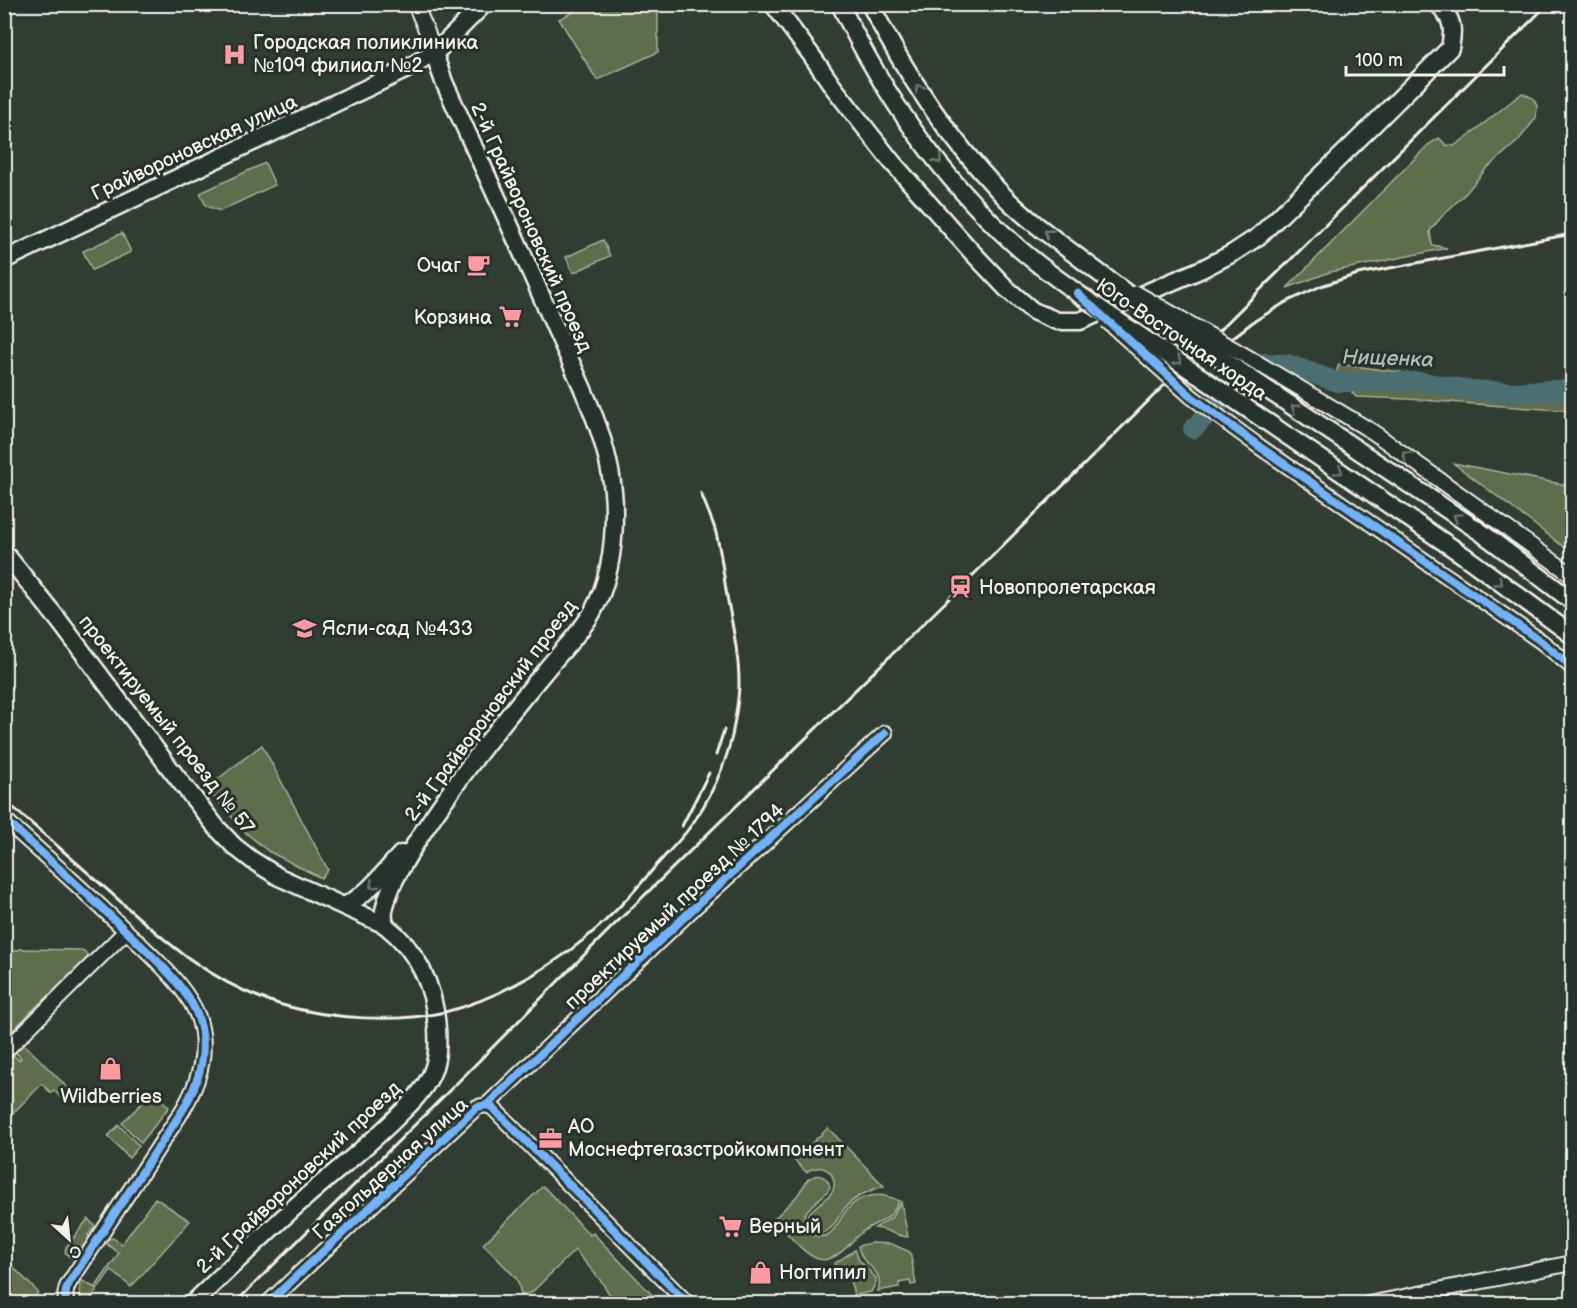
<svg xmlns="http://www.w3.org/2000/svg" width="1577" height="1308" font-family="'Balsamiq Sans',sans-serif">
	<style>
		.green { fill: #5f6d4e; stroke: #aaaf9b; stroke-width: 1.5 }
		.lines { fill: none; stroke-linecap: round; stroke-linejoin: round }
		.river { stroke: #4c6e72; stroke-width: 20 }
		.minor-casing { stroke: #f4f1e8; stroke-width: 18 }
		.major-casing { stroke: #f4f1e8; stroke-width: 21 }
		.minor { stroke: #26332d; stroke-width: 14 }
		.major { stroke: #26332d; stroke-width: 16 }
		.rail { stroke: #f4f1e8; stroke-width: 3 }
		.minor-bridge-casing { stroke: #f4f1e8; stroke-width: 18; stroke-linecap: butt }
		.major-bridge-casing { stroke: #f4f1e8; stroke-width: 21; stroke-linecap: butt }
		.minor-bridge { stroke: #26332d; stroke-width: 14 }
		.major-bridge { stroke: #26332d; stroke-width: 16 }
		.cycleway-casing { stroke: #26332d; stroke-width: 11 }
		.cycleway { stroke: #73b2f8; stroke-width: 8 }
		.oneway { stroke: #6e766e }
		.labels { text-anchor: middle; stroke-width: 6; stroke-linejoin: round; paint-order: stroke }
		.poi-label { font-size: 20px; fill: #f4f1e8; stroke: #26332d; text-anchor: start }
		.street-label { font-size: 20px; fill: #f4f1e8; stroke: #26332d }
		.water-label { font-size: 21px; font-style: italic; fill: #b1bdb9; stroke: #26332d }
	</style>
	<rect width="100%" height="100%" fill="#313c33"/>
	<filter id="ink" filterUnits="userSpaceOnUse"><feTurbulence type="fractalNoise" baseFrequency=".0167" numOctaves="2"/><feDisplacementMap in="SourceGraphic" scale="12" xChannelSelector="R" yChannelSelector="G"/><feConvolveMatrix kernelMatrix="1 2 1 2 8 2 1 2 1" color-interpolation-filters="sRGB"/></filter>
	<g filter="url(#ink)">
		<g class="green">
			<path d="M586 5H658V52L597 80 559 19Z"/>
			<path d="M1522 93 1533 98 1537 106 1536 118 1518 141 1485 170 1467 192 1443 215 1430 231 1432 245 1447 248 1330 272 1287 288 1428 145 1439 138 1446 145 1454 146 1468 136Z"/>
			<path d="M265 163 275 185 220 211 206 206 200 193Z"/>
			<path d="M122 233 131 252 92 270 83 251Z"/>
			<path d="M603 240 610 256 573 273 566 257Z"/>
			<path d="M1339 364 1483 383 1572 389V411L1408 399 1356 397 1336 373Z"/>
			<path d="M1453 463 1572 486V553Z"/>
			<path d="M262 745 328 870 321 878 268 851 246 833 206 788Z"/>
			<path d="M21 949 82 950C87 952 88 955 88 960L45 1004 41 1002 5 1038V953Z"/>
			<path d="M24 1044 69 1089 61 1098 54 1090 51 1093 42 1084 7 1119 5 1116V1074L7 1072 5 1069V1063L13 1055 19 1060 21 1058 15 1052Z"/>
			<path d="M153 1092 169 1107 141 1143 122 1123Z"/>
			<path d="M119 1125 139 1146 129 1158 108 1136Z"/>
			<path d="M828 1128 884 1186C867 1191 851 1198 841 1213 837 1219 834 1228 826 1231 815 1237 804 1226 809 1214 816 1202 840 1196 833 1178 832 1173 828 1170 823 1168 817 1167 811 1169 806 1172L794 1160Z"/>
			<path d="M817 1175C824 1176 829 1179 830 1187 825 1198 811 1202 805 1214 799 1229 815 1242 829 1234 836 1229 840 1219 845 1212 859 1194 880 1191 899 1201 888 1225 878 1219 861 1233 852 1240 848 1248 837 1255 832 1258 825 1261 819 1259 804 1256 784 1229 774 1219L797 1196 808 1179Z"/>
			<path d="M543 1186 590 1235 593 1233 660 1303H615L601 1281 575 1250 531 1293 521 1295 518 1282 515 1277 483 1244Z"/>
			<path d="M155 1198 190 1221 131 1287 111 1270 88 1303H82L80 1293 81 1280 95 1288 119 1253 104 1242 105 1240 113 1238 122 1244Z"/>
			<path d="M901 1202 908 1237C896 1236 887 1229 875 1228L891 1218Z"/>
			<path d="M88 1219 95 1226 88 1235 90 1240 77 1259 70 1257 65 1252 66 1247Z"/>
			<path d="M871 1243 892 1244 910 1252 916 1284 911 1285 910 1281 899 1283V1287L878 1291C885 1267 862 1269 858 1246Z"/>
			<path d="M855 1250 859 1260 876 1278V1282L871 1292 854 1295C851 1281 847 1271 834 1264Z"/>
			<path d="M9 1263 38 1292 31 1303H17L5 1292V1267Z"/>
		</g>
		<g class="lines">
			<path class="river" d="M1193 429 1237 385 1266 363 1287 364 1337 382H1422L1472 390 1513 392 1572 389"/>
			<defs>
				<g id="minor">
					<path d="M415 4 427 32 434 53"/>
					<path d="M1542 642 1572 667"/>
					<path d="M4 819C45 856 86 892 125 930 148 952 187 986 198 1017 210 1052 199 1085 179 1116L69 1283C65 1290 64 1296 67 1304"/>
					<path d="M4 1052 126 931"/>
					<path d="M487 1105 697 905 885 733"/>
					<path d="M267 1304 477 1107 487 1105 493 1108 688 1304"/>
					<path d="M1369 1304 1572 1263"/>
				</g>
				<g id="major">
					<path d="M773 4 812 56 834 88 892 162 971 251 1007 289 1033 311 1057 321H1080L1202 269 1233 253 1259 236 1374 124 1450 48C1454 28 1453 19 1438 4"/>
					<path d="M840 4C882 92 940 176 1012 242 1032 261 1055 277 1077 293"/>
					<path d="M870 4C904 71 947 136 998 190 1026 220 1062 244 1094 269"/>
					<path d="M4 260 407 69 439 49 484 4"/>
					<path d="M4 552 60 622 172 771 217 828 234 846 252 860 279 877 385 925"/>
					<path d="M344 906C369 894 383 873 401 854"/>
					<path d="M192 1304C230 1268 267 1231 306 1197 338 1169 372 1143 402 1112 413 1101 423 1091 430 1077 438 1061 438 1045 437 1028 434 986 419 952 385 925 384 920 383 916 384 911 388 888 402 866 414 846 451 786 500 725 545 671 561 651 581 633 593 611 609 582 614 547 614 514 615 447 581 386 554 325 519 244 481 163 444 82L434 53"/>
				</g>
			</defs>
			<use href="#minor" class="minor-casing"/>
			<use href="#major" class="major-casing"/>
			<use href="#minor" class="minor"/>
			<use href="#major" class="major"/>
			<g class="rail">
				<path d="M1222 346 1253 322 1286 302 1321 286 1358 274 1572 234"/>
				<path d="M716 755 724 730"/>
				<path d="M4 800C40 830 75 862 111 893 162 939 214 986 282 1005 330 1019 397 1023 445 1012 501 998 561 962 603 923 622 905 639 886 655 867 667 853 680 841 690 827 709 801 725 767 732 736 735 720 739 699 739 683 739 654 732 624 727 596 723 573 721 548 714 526 710 515 705 504 701 493"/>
				<path d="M682 826 709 773"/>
				<path d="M234 1304 458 1082 611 928 961 587 1548 4"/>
			</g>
			<defs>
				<g id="minor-bridge">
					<path d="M1136 293 1251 359 1373 432 1572 575"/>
					<path d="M1107 321 1192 397 1260 447 1542 642"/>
				</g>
				<g id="major-bridge">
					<path d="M1094 269 1153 313 1482 533 1572 601"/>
					<path d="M1077 293 1463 555 1572 635"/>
				</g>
			</defs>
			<use href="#minor-bridge" class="minor-bridge-casing"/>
			<use href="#major-bridge" class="major-bridge-casing"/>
			<use href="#minor-bridge" class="minor-bridge"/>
			<use href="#major-bridge" class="major-bridge"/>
			<defs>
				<g id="cycleway">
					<path d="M1077 293 1192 397 1260 447 1542 642 1572 667"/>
					<path d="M4 819C45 856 86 892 125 930 148 952 187 986 198 1017 210 1052 199 1085 179 1116L69 1283C65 1290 64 1296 67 1304"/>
					<path d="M487 1105 697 905 885 733"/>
					<path d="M267 1304 477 1107 487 1105 493 1108 688 1304"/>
				</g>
			</defs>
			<use href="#cycleway" class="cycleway-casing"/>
			<use href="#cycleway" class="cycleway"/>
		</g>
		<defs><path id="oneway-chevron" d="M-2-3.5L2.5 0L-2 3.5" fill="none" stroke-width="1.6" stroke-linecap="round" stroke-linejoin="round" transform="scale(1.5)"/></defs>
		<g class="oneway">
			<use href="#oneway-chevron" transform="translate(919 88) rotate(-124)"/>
			<use href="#oneway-chevron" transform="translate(938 160) rotate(53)"/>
			<use href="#oneway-chevron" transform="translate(1048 233) rotate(-142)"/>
			<use href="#oneway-chevron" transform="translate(1178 361) rotate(34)"/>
			<use href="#oneway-chevron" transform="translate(1295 408) rotate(-146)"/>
			<use href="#oneway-chevron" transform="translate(1406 455) rotate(-144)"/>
			<use href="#oneway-chevron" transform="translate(1339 471) rotate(34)"/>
			<use href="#oneway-chevron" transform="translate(1457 517) rotate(-146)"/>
			<use href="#oneway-chevron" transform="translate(1499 582) rotate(36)"/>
			<use href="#oneway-chevron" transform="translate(373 885) rotate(136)"/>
		</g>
	</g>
	<defs>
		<symbol id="hospital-bare" viewBox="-9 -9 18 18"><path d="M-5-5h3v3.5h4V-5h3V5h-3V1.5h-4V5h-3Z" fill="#ff9aa2" stroke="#26332d" stroke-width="2.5" paint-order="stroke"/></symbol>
		<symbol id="cafe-bare" viewBox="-9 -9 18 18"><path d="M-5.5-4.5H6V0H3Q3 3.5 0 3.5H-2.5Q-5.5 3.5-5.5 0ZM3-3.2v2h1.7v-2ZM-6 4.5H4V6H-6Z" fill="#ff9aa2" stroke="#26332d" stroke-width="2.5" paint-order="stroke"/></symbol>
		<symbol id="supermarket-bare" viewBox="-9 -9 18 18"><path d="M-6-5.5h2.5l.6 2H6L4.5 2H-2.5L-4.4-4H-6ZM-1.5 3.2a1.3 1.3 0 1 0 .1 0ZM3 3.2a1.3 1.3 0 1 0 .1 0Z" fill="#ff9aa2" stroke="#26332d" stroke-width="2.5" paint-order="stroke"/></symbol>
		<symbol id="station-bare" viewBox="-9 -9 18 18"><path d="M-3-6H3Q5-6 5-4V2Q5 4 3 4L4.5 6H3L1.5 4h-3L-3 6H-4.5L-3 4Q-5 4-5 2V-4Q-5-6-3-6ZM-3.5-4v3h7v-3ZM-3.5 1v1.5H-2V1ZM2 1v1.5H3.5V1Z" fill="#ff9aa2" stroke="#26332d" stroke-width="2.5" paint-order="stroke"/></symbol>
		<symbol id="school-bare" viewBox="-9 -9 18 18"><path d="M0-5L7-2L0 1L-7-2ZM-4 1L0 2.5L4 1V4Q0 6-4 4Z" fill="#ff9aa2" stroke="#26332d" stroke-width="2.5" paint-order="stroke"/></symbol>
		<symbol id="shop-bare" viewBox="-9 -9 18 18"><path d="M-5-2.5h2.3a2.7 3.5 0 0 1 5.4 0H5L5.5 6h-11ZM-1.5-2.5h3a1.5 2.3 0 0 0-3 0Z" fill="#ff9aa2" stroke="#26332d" stroke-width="2.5" paint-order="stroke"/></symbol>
		<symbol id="office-bare" viewBox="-9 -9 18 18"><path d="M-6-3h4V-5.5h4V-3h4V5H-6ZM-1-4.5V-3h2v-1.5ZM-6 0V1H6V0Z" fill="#ff9aa2" stroke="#26332d" stroke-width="2.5" paint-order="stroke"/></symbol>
	</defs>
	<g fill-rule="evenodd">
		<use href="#hospital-bare" x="218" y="38" width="33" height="33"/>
		<use href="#cafe-bare" x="462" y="248" width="33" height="33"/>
		<use href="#supermarket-bare" x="494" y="300" width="33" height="33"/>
		<use href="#station-bare" x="944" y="570" width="33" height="33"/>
		<use href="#school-bare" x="288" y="612" width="33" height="33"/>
		<use href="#shop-bare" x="94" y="1052" width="33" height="33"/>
		<use href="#office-bare" x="534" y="1122" width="33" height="33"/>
		<use href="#supermarket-bare" x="714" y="1210" width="33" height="33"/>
		<use href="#shop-bare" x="744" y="1256" width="33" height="33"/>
	</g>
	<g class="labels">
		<g class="poi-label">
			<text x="253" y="49">Городская поликлиника<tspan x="253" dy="23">№109 филиал №2</tspan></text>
			<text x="461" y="272" text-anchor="end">Очаг</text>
			<text x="492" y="324" text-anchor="end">Корзина</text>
			<text x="979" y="594">Новопролетарская</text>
			<text x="322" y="635">Ясли-сад №433</text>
			<text x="111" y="1103" text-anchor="middle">Wildberries</text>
			<text x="568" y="1133">АО<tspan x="568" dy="23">Моснефтегазстройкомпонент</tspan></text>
			<text x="749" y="1233">Верный</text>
			<text x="779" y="1279">Ногтипил</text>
		</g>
		<g class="street-label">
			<text transform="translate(194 147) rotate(-25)" y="7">Грайвороновская улица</text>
			<text transform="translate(532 227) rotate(66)" y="7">2-й Грайвороновский проезд</text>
			<text transform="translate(1182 339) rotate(34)" y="7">Юго-Восточная хорда</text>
			<text transform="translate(490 710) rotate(-53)" y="7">2-й Грайвороновский проезд</text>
			<text transform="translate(167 724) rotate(52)" y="7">проектируемый проезд № 57</text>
			<text transform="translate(674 906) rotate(-43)" y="7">проектируемый проезд № 1794</text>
			<text transform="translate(390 1168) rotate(-42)" y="7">Газгольдерная улица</text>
			<text transform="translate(298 1177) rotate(-43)" y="7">2-й Грайвороновский проезд</text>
		</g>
		<g class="water-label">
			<text transform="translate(1388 358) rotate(2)" y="7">Нищенка</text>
		</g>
	</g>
	<rect width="1577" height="1308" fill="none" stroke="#26332d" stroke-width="24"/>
	<rect x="12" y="12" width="1553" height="1284" fill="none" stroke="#f4f1e8" stroke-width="2" filter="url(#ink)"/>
	<g transform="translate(69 1239) rotate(153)" stroke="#26332d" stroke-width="4.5" paint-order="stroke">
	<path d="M0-4.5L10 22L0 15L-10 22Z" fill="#f4f1e8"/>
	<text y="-9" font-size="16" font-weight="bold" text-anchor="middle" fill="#f4f1e8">С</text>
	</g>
	<path d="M1346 66v9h158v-9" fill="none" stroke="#f4f1e8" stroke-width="3"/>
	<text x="1355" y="66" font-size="18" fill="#f4f1e8" stroke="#26332d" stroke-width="4.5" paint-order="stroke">100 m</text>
</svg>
